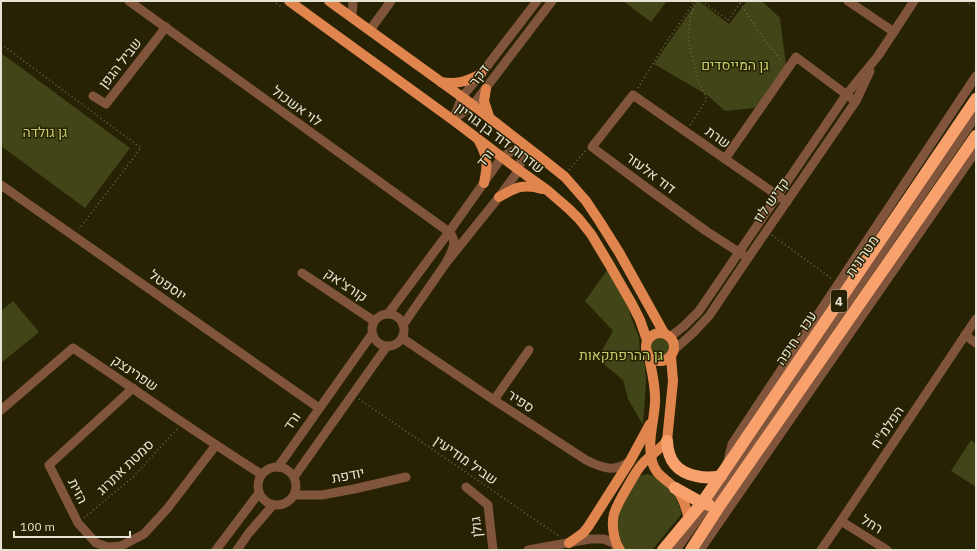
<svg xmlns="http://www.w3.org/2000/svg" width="977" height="551" font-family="'IBM Plex Sans',Heebo,sans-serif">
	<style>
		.green { fill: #414517 }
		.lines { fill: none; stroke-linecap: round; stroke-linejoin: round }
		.path { stroke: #706b52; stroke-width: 1.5; stroke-dasharray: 1 3; stroke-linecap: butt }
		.minor { stroke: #80553b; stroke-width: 9 }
		.major { stroke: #e0854e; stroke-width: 10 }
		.highway { stroke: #f8a16d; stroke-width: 12 }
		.labels { text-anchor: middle; stroke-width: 3; stroke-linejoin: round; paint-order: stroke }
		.shield { fill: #272203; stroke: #ada994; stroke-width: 1 }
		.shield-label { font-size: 13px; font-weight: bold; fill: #e6e3d2 }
		.street-label { font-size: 14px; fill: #e6e3d2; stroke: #272203 }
		.park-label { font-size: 14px; fill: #c4cf6b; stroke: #272203 }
	</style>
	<rect width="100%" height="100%" fill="#272203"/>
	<g class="green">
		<path d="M623 1H667L651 22Z"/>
		<path d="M697 1H699L729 24 747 1H762L780 18 786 65 755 108 725 111 707 95 654 64Z"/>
		<path d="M1 53 130 148 85 208 1 146Z"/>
		<path d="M608 269 628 306 632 320 639 337 640 355 645 365 646 382 643 425 628 399 623 380 597 359 613 331 585 301Z"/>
		<path d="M13 301 39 332 1 363V311Z"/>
		<circle cx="660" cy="347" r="10"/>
		<path d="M971 440 976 444V487L951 471Z"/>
		<path d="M647 474 658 477 671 490 675 496 681 510V515L652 550H625L623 546 616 526 619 507 639 476Z"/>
	</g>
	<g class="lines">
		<g class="path">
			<path d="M273 1 283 8"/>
			<path d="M702 1 728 20 742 1"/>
			<path d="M966 1 976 8"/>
			<path d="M740 3 761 35 782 62"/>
			<path d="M1 44 141 148 79 229"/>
			<path d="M638 88 667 41 695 1"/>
			<path d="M690 125 707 99 698 81 688 39 690 18 696 1"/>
			<path d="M569 170 586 150"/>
			<path d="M772 235 832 279"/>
			<path d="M359 399 559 536"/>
			<path d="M84 518 133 477 178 428"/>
		</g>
		<g class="minor">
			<path d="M129 1 449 232C459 242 451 252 446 263"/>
			<path d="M848 1 894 32"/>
			<path d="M352 17 353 1"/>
			<path d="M370 30 391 1"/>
			<path d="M93 96 106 104 166 27"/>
			<path d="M453 120 473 105 552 1"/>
			<path d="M453 120 462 97 481 74 537 1"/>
			<path d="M725 159 796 57 851 98"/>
			<path d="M1 185 319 408"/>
			<path d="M748 258 706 231 647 188 592 147 633 95 787 202"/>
			<path d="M302 273 374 321"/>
			<circle cx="388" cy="330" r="16"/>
			<path d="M388 314 449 232 502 157 524 145"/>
			<path d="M403 325 446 263 499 197 519 170 524 145"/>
			<path d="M965 335 976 343"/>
			<path d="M670 337 684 326 699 311 846 95 878 56 914 1"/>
			<path d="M402 338 494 400 586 460C602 468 615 473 630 461"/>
			<path d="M674 350 693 333 709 316 748 258 856 101 870 71"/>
			<path d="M133 388 49 465 78 523 96 543 108 547 121 546 144 534 167 509 216 445"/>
			<path d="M494 400 529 350"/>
			<path d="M1 410 73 348C136 390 197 434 261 474"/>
			<path d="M728 461 732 444 976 76"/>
			<circle cx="277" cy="486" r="19"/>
			<path d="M278 467 372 334"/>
			<path d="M294 477 387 346"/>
			<path d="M466 487 488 505 493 550"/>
			<path d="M295 495H322L354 489 406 477"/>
			<path d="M841 521 887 550"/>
			<path d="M216 550 259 493"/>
			<path d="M237 550 248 534 273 505"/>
			<path d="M528 550 590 539H604L611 542 618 546 616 548"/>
			<path d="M676 550 708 505 976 116"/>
			<path d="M700 550 976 151"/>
			<path d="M821 550 841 521 976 319"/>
		</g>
		<g class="major">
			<path d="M289 1 453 120 519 170 547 190 569 209 579 219 591 234 609 264 632 304 640 320 647 340"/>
			<path d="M329 1 473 105 545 161 565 177 586 201 600 222 620 254 664 333"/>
			<path d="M441 82C456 85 468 81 481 74"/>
			<path d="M486 89 484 101 490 119"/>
			<path d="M479 141C488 158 488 164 484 183"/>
			<path d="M499 197C515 188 523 183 542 189"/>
			<circle cx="660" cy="347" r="14"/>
			<path d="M649 357C652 373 656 387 655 403 654 422 647 442 652 461 655 475 666 479 675 488 683 496 686 508 689 519"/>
			<path d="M569 543 583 533 588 527 630 461 650 424"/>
			<path d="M620 550C614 541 611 525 614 514 617 504 623 495 628 486 633 478 637 469 644 462 651 455 660 449 667 441L673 381 671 357"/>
		</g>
		<g class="highway">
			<path d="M667 441C668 461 677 472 696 476 704 478 712 478 721 476"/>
			<path d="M675 488 702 503 709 505"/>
			<path d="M663 550 702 503 726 468 976 99"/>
			<path d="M691 550 720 505 976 136"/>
		</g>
	</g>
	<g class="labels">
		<rect class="shield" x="831" y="290" width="16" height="22" rx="3"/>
		<g class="shield-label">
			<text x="839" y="306">4</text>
		</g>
		<g class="street-label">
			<text transform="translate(120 63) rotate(-52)" y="5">שביל הגפן</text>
			<text transform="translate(479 75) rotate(-53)" y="5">דקר</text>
			<text transform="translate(297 106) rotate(36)" y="5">לוי אשכול</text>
			<text transform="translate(718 137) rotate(35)" y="5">שרת</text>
			<text transform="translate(500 138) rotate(37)" y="5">שדרות דוד בן גוריון</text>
			<text transform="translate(485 158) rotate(-51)" y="5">ורד</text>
			<text transform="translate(651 173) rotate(37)" y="5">דוד אלעזר</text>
			<text transform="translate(771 200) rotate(-55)" y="5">קדיש לוז</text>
			<text transform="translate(862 256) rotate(-55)" y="5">מטרונית</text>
			<text transform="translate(168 285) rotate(35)" y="5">יוספטל</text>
			<text transform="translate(346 285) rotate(34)" y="5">קורצ'אק</text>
			<text transform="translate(796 338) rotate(-56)" y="5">עכו - חיפה</text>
			<text transform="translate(135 373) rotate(34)" y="5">שפרינצק</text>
			<text transform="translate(521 401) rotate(33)" y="5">ספיר</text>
			<text transform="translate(292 421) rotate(-55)" y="5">ורד</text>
			<text transform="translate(887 427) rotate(-56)" y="5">הפלמ"ח</text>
			<text transform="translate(466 460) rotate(35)" y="5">שביל מודיעין</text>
			<text transform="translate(125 467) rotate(-44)" y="5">סמטת אתרוג</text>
			<text transform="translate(348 475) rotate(-11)" y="5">יודפת</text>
			<text transform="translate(78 491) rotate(64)" y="5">הזית</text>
			<text transform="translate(872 524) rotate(32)" y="5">רחל</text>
			<text transform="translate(476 527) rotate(-96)" y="5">גולן</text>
		</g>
		<g class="park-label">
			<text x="735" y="70">גן המייסדים</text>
			<text x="45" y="137">גן גולדה</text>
			<text x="621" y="360">גן ההרפתקאות</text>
		</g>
	</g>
	<rect width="977" height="551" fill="none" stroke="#e6e3d2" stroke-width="4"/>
	<path d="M14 531v6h116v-6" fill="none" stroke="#e6e3d2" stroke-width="2"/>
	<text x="20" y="531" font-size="12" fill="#e6e3d2" stroke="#272203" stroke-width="3" paint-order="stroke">100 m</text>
</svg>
